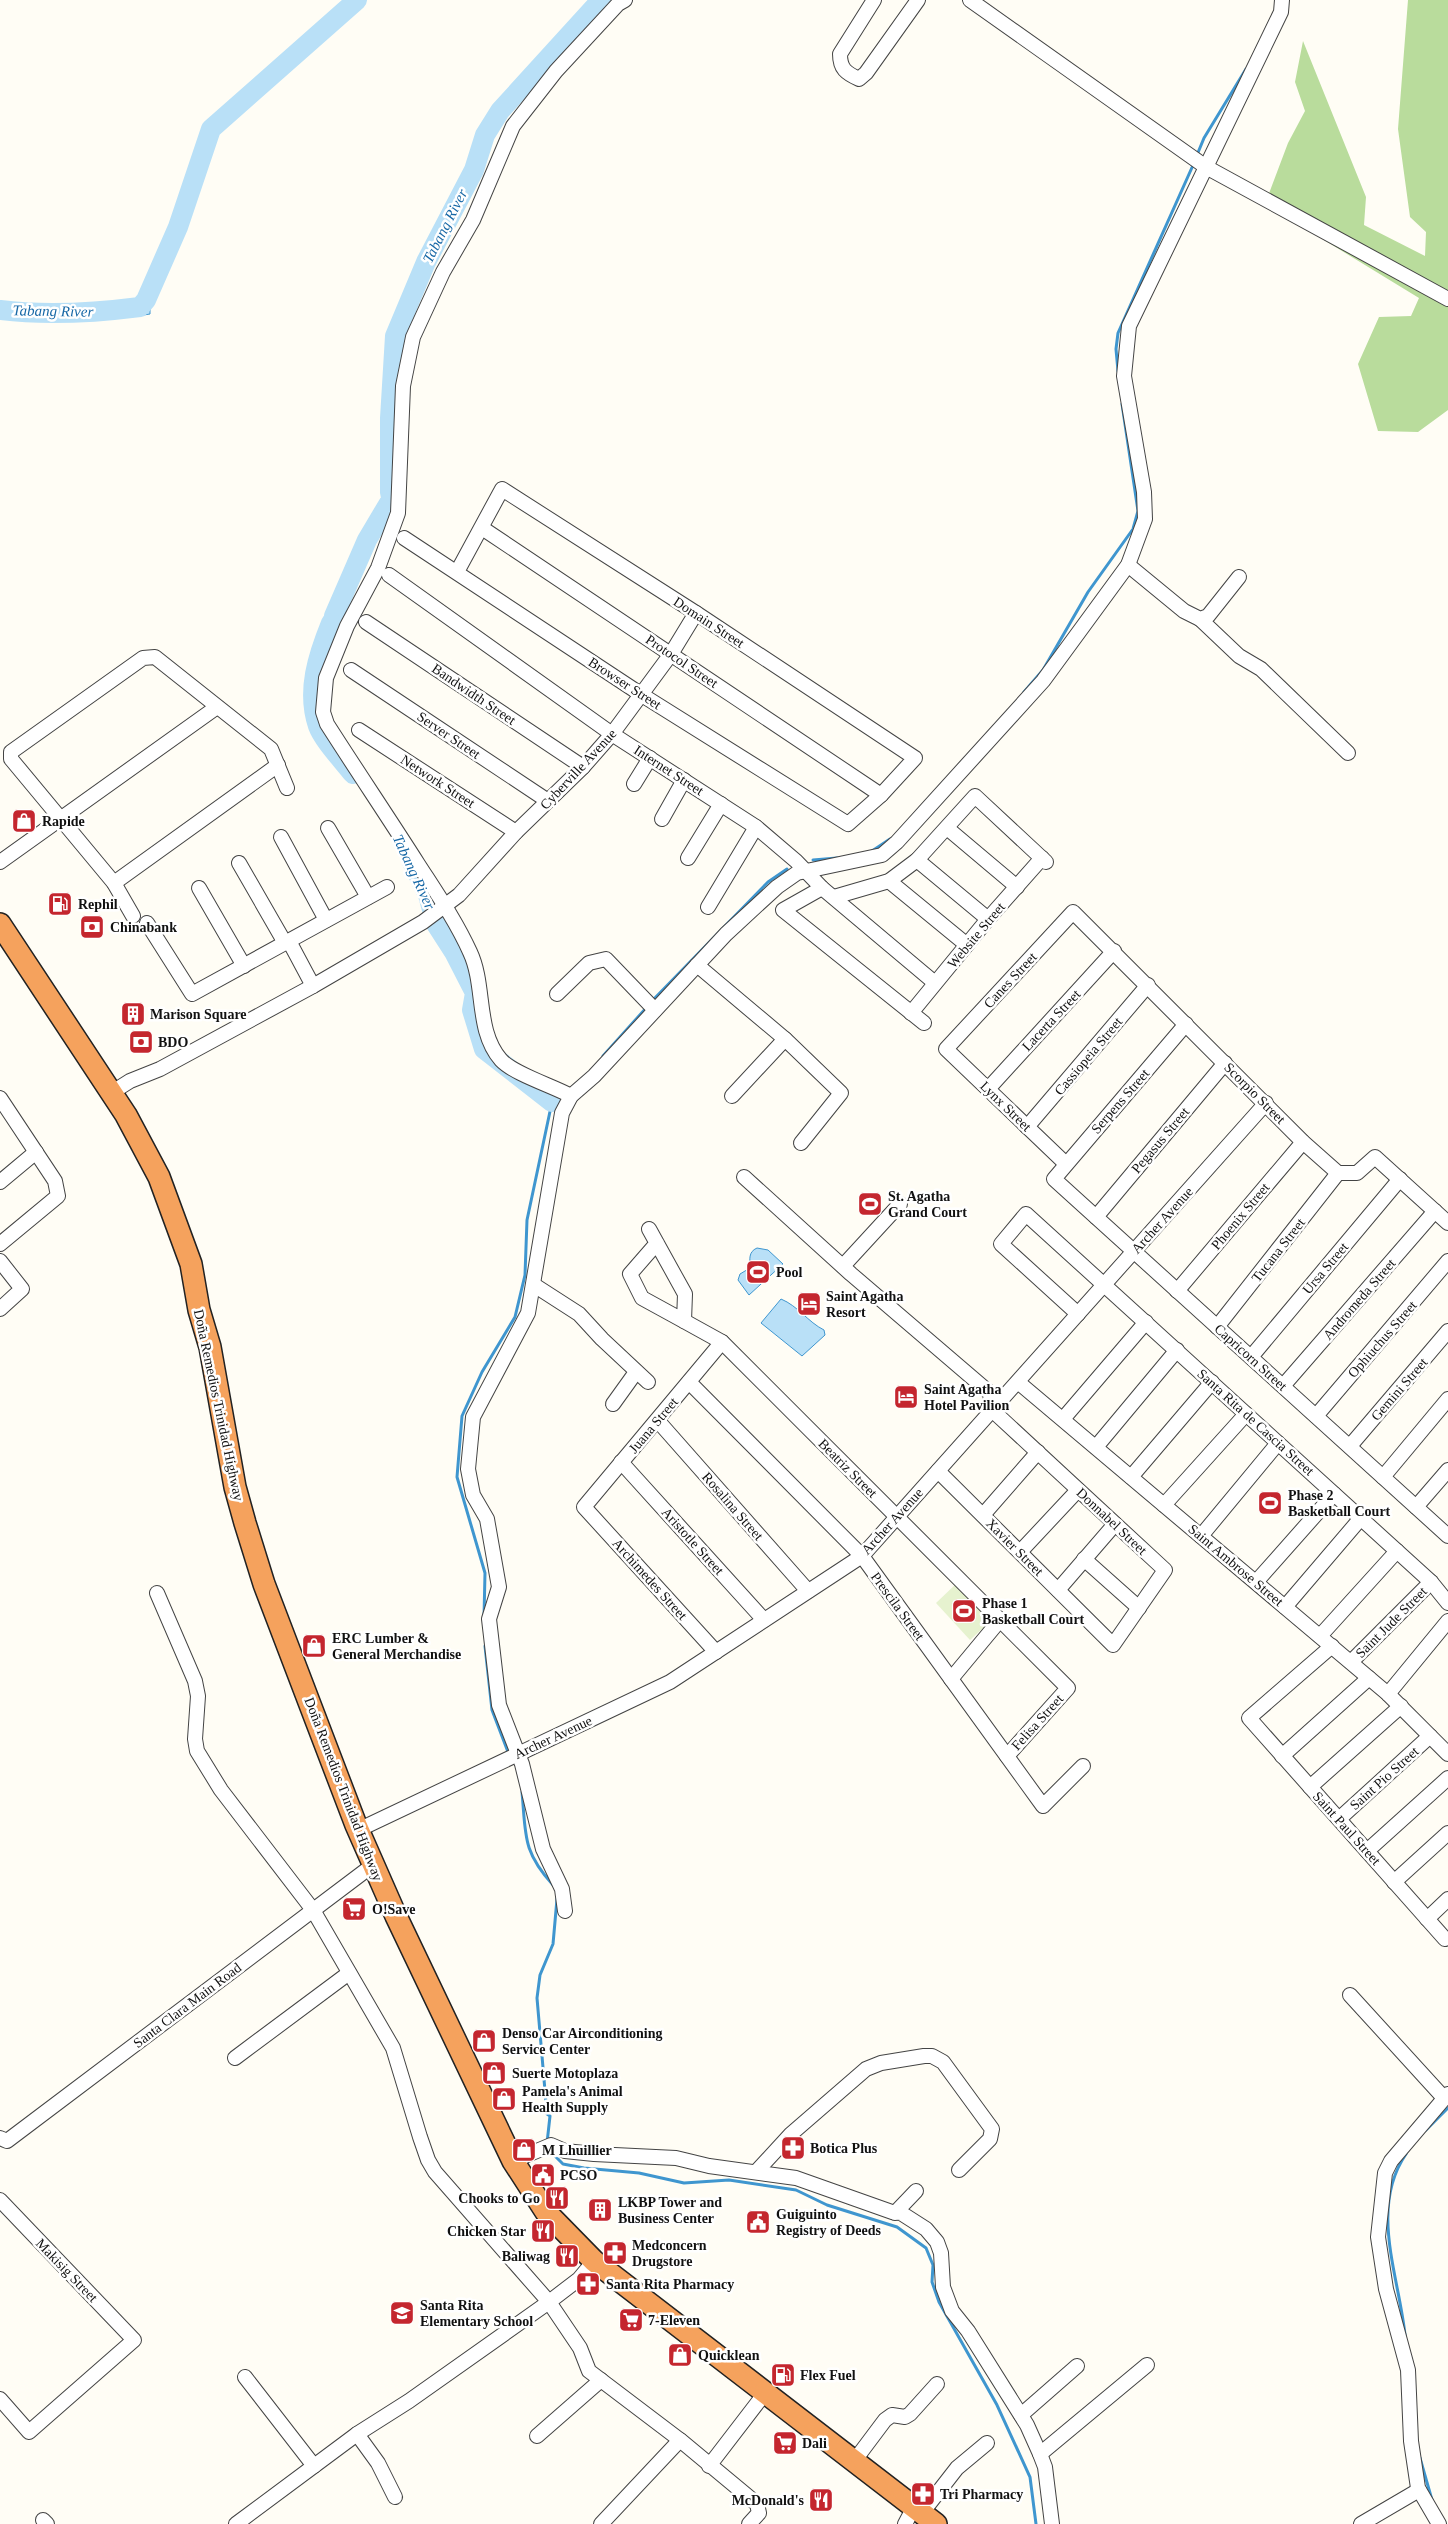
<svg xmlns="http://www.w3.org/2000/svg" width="1448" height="2524" font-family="Georgia,serif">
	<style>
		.forest { fill: #b9dc9c }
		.pitch { fill: #e6f2cf }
		.water { fill: #b9e0f7; stroke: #3f96cf }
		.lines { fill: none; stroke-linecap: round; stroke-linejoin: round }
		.stream { stroke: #3f96cf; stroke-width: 3 }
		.river { stroke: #b9e0f7; stroke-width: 20 }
		.minor-casing { stroke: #444; stroke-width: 16 }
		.highway-casing { stroke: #222; stroke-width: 24 }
		.minor { stroke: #fff; stroke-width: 14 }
		.highway { stroke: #f5a25d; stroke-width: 21 }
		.labels { text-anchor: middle; stroke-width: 5; stroke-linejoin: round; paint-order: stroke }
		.street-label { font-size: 14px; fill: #111; stroke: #fff }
		.poi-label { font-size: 14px; font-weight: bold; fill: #111; stroke: #fff; text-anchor: start }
		.water-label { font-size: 15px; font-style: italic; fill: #1768a6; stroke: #fff }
	</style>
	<rect width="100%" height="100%" fill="#fffdf5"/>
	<path class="forest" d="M1408 0H1448V410L1418 432 1378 431 1358 364 1379 317 1411 316 1419 298 1265 204 1288 143 1305 111 1295 82 1303 41 1366 197 1364 225 1425 256 1426 232 1410 217 1398 129Z"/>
	<path class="pitch" d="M957 1583 992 1620 970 1640 936 1603Z"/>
	<g class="water">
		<path d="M166 261 150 306V314L131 317 124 314 117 315 115 313 138 309 145 302 144 298 155 271Z"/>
		<path d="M757 1248 768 1250 783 1264 749 1295 738 1280 740 1274 750 1268C750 1259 748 1252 757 1248Z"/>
		<path d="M781 1299C798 1306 808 1322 824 1330L825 1335 802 1356 761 1323Z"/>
	</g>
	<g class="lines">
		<g class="stream">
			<path d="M1197 155 1204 138 1246 69"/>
			<path d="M1118 371 1116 349 1118 333 1194 163"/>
			<path d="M1024 692 1043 670 1088 592 1133 529 1138 511 1122 404"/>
			<path d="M872 851 890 839"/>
			<path d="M813 860 837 858"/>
			<path d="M651 1002 768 882 787 869"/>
			<path d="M603 1056 647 1007"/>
			<path d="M484 1617 485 1573 457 1477 462 1416 482 1372 515 1317 525 1275 527 1220 552 1102 559 1097"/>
			<path d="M485 1646 492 1710 508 1752"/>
			<path d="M522 1792C526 1835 522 1851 553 1885"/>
			<path d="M1426 2130 1448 2108"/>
			<path d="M547 2143 550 2116 547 2114 537 1998 540 1975 553 1944 557 1899"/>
			<path d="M549 2150 563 2164 584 2168 639 2173 684 2183 729 2180 796 2190 827 2205 897 2227 926 2248 933 2265 932 2282 939 2302 997 2405 1030 2477 1036 2524"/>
			<path d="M1405 2335C1399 2276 1369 2208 1406 2154"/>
			<path d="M1420 2458 1432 2500"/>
		</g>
		<g class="river">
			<path d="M0 310C47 316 93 313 140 307L146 300 178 227 211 129 357 0"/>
			<path d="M390 493V418L395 336 426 262 474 170 485 135 500 111 601 0"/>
			<path d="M334 616 367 540 389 503"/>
			<path d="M331 623C318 655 306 691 318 726 323 740 343 761 353 774"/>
			<path d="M412 862 428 895 436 924 454 952 475 993 472 1010 484 1049 552 1102"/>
		</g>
		<defs>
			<g id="minor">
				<path d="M874 0 840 54C840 69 846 73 859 79L866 73 918 0"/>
				<path d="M970 0 1206 167 1448 299"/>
				<path d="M482 528 881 795"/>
				<path d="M404 538 642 695 848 824 881 795 915 758 696 613 502 489 457 572"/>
				<path d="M1128 565 1184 611 1200 619 1208 616 1239 577"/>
				<path d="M389 575 612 734 756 827 796 861 822 888 935 983"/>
				<path d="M1200 619 1239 656 1261 669 1348 753"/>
				<path d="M366 622 583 767"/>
				<path d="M351 670 548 801"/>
				<path d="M359 730 516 832"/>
				<path d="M634 784 650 758"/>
				<path d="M662 819 684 780"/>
				<path d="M328 828 368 897"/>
				<path d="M947 828 1017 887"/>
				<path d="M281 837 326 920"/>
				<path d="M688 858 721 804"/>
				<path d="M917 860 988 919"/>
				<path d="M0 862 217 707"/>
				<path d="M239 863 285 943"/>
				<path d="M889 881 967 945"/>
				<path d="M114 883 278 765"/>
				<path d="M199 888 244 966"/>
				<path d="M822 888 783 910 924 1023"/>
				<path d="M834 897 889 881 917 860 975 796 1046 862"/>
				<path d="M708 907 756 827"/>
				<path d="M133 916 114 883 11 759V752L143 658 155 657 271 749 287 788"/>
				<path d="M147 923 192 994 387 887"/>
				<path d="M289 941 313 986"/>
				<path d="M697 965 785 1039 732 1096"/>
				<path d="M557 994 589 963 606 959 655 1010"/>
				<path d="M911 1013 988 919 1042 858"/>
				<path d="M1186 1024 1054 1179 1448 1536"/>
				<path d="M785 1039 841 1093 801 1143"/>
				<path d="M988 1089 1114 951"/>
				<path d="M111 1093 130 1081 160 1069 313 986 423 922 459 895 516 832 583 767 612 734 671 654 696 613"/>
				<path d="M571 1096C553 1086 514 1074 501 1060 475 1030 486 986 470 952 456 921 436 892 418 864 388 817 357 771 327 724L323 712 326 678 347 626 378 568 398 513 403 386 413 337 443 272 473 220 513 126 556 71 618 4 625 0"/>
				<path d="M0 1098 55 1181 58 1196 0 1244"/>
				<path d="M1027 1127 1148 985"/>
				<path d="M1066 1164 946 1049 1073 912 1303 1142 1338 1173H1357L1375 1157 1448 1223"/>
				<path d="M744 1177 851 1274 990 1393 992 1410 1165 1570 1113 1645 938 1471"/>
				<path d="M0 1182 36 1152"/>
				<path d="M1096 1217 1225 1063"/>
				<path d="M649 1229 685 1294 684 1321 642 1298 630 1274 657 1243"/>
				<path d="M0 1261 22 1289 0 1309"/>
				<path d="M843 1266 900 1204"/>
				<path d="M534 1285 579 1314 602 1339 648 1382"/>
				<path d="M1177 1291 1303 1142"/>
				<path d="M1078 1314 1001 1244 1026 1214 1431 1582 1448 1603"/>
				<path d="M684 1321 722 1342 1068 1688 1007 1756"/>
				<path d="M1217 1327 1338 1173"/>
				<path d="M1251 1357 1400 1179"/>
				<path d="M689 1382 862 1556 1043 1806 1083 1766"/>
				<path d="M1018 1382 1388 1694 1448 1754"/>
				<path d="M1283 1386 1435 1211"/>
				<path d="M613 1404 636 1372"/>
				<path d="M1316 1416 1448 1261"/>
				<path d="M1063 1419 1146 1322"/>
				<path d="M658 1421 808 1591"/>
				<path d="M1350 1446 1448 1331"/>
				<path d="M1096 1447 1177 1350"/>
				<path d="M621 1462 764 1620"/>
				<path d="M1131 1477 1212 1382"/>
				<path d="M1383 1477 1448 1399"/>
				<path d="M1164 1505 1246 1414"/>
				<path d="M1416 1507 1448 1470"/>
				<path d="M983 1515 1038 1452"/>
				<path d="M1201 1536 1278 1443"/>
				<path d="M1020 1552 1078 1490"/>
				<path d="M1084 1559 1139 1608"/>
				<path d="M1256 1582 1334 1494"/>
				<path d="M1058 1590 1115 1524"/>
				<path d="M157 1593 195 1681 198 1696 195 1739 197 1751 221 1790 313 1910 393 2048 420 2137 428 2160 435 2172 549 2302 580 2348 589 2371 680 2440 757 2504 759 2513 749 2524"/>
				<path d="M1285 1607 1361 1518"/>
				<path d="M1320 1636 1397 1551"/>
				<path d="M1332 1646 1249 1718 1445 1939"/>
				<path d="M716 1652 584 1507 722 1342"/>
				<path d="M1351 1662 1431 1582"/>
				<path d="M951 1679 1000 1620"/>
				<path d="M1388 1694 1448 1621"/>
				<path d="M1282 1756 1369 1678"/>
				<path d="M1310 1787 1401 1706"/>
				<path d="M1339 1819 1430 1736"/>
				<path d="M358 1830 670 1682 862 1556 1266 1103"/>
				<path d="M1367 1851 1448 1778"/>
				<path d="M1394 1882 1448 1833"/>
				<path d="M565 1911 562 1889 543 1849 522 1764 499 1705 489 1619 499 1587 487 1519 473 1495 468 1469 473 1417 528 1313 562 1113 571 1096 594 1076 726 934 777 887 797 873 882 855 897 842 1043 681 1128 565 1145 519 1144 492 1124 376 1129 326 1281 12 1282 0"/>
				<path d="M1427 1919 1448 1899"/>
				<path d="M1350 1995 1444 2098"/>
				<path d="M235 2058 349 1973"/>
				<path d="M0 2138 7 2141 11 2138 373 1865"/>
				<path d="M513 2161 551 2145 565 2151 594 2154 676 2158 709 2166 796 2178 892 2212 901 2213 926 2229 937 2242 941 2253 943 2287 952 2311 968 2331 1027 2425 1040 2454 1045 2467 1052 2524"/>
				<path d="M756 2172 791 2134 866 2069 881 2063 924 2056H932L943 2062 992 2129 990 2139 959 2170"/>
				<path d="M0 2200 134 2340 29 2432 0 2399"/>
				<path d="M895 2213 916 2191"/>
				<path d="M245 2377 314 2466"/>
				<path d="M1021 2415 1077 2366"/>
				<path d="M357 2434 378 2463 395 2497"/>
				<path d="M537 2436 601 2380"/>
				<path d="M1040 2454 1147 2365"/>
				<path d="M855 2460 885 2420 892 2415 905 2417 910 2414 937 2384"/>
				<path d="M709 2466 765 2393"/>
				<path d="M922 2513 957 2468 987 2443"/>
				<path d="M43 2520 47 2524"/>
				<path d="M236 2524 357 2434 409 2401 549 2302 579 2279 594 2261"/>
				<path d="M601 2524 680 2440"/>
				<path d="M905 2524 914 2507"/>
				<path d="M1361 2524 1419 2490"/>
				<path d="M1439 2524 1418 2488 1411 2441 1408 2370 1386 2289 1378 2237 1385 2173 1391 2161 1448 2094"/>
			</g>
			<path id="highway" d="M0 924 126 1115 159 1177 191 1264 199 1310 210 1347 235 1487 245 1523 264 1584 356 1825 396 1916 513 2161 546 2212 594 2261 936 2524"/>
		</defs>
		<use href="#minor" class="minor-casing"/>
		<use href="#highway" class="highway-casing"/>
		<use href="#minor" class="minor"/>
		<use href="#highway" class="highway"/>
	</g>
	<defs>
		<symbol id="shop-square" viewBox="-11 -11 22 22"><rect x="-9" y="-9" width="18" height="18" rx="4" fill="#c4262e" stroke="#fff"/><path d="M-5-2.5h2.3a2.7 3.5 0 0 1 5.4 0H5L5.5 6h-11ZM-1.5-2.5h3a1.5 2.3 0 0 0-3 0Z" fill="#fff"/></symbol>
		<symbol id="fuel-square" viewBox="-11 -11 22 22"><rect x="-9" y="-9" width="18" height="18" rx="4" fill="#c4262e" stroke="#fff"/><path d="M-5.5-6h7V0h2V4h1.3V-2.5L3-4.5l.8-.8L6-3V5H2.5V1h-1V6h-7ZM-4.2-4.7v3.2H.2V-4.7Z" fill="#fff"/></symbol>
		<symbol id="bank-square" viewBox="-11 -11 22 22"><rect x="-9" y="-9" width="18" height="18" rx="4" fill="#c4262e" stroke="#fff"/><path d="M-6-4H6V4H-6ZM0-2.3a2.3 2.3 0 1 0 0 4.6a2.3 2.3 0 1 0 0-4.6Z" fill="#fff"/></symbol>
		<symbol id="building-square" viewBox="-11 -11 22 22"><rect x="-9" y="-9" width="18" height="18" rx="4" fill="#c4262e" stroke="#fff"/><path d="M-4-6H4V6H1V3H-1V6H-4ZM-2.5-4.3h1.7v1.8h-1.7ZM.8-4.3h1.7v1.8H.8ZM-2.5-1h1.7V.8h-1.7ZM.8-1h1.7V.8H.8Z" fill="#fff"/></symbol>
		<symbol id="stadium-square" viewBox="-11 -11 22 22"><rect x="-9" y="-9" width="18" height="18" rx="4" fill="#c4262e" stroke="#fff"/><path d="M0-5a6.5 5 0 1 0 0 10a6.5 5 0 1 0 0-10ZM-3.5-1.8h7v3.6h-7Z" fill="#fff"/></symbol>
		<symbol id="hotel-square" viewBox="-11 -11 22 22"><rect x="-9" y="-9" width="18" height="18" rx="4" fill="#c4262e" stroke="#fff"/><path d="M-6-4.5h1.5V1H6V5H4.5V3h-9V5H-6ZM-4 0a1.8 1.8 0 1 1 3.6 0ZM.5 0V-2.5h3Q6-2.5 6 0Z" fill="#fff"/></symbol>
		<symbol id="supermarket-square" viewBox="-11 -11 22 22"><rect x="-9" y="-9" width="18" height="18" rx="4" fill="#c4262e" stroke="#fff"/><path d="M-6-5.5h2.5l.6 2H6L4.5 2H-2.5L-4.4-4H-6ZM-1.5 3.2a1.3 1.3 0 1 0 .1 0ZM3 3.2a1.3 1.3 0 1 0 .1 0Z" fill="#fff"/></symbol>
		<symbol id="pharmacy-square" viewBox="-11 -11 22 22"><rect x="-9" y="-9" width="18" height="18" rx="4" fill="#c4262e" stroke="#fff"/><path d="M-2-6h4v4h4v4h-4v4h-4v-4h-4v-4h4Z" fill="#fff"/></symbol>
		<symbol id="civic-square" viewBox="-11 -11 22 22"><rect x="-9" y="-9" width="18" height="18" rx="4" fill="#c4262e" stroke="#fff"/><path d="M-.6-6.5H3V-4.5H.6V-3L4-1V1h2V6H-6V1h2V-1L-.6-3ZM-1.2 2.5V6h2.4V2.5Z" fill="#fff"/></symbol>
		<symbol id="restaurant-square" viewBox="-11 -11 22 22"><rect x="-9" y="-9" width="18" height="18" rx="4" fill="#c4262e" stroke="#fff"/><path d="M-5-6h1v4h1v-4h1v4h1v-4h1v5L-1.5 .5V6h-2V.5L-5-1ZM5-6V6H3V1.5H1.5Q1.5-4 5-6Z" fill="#fff"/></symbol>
		<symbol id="school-square" viewBox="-11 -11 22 22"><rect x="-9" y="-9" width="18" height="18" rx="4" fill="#c4262e" stroke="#fff"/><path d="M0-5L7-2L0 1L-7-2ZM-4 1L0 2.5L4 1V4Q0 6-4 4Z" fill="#fff"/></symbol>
	</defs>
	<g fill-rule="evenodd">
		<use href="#shop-square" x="10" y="807" width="28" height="28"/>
		<use href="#fuel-square" x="46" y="890" width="28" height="28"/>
		<use href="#bank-square" x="78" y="913" width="28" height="28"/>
		<use href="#building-square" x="119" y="1000" width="28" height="28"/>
		<use href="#bank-square" x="127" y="1028" width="28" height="28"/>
		<use href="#stadium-square" x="856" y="1190" width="28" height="28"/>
		<use href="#stadium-square" x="744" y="1258" width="28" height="28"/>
		<use href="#hotel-square" x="795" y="1290" width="28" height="28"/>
		<use href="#hotel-square" x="892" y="1383" width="28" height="28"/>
		<use href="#stadium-square" x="1256" y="1489" width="28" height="28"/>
		<use href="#stadium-square" x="950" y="1597" width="28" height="28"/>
		<use href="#shop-square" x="300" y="1632" width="28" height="28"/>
		<use href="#supermarket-square" x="340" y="1895" width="28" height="28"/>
		<use href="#shop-square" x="470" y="2027" width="28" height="28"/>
		<use href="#shop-square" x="480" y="2059" width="28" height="28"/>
		<use href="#shop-square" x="490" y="2085" width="28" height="28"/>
		<use href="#pharmacy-square" x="779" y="2134" width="28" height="28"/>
		<use href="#shop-square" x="510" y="2136" width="28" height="28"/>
		<use href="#civic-square" x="529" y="2161" width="28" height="28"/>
		<use href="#restaurant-square" x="543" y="2184" width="28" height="28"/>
		<use href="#building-square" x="586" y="2196" width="28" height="28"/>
		<use href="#civic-square" x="744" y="2208" width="28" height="28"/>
		<use href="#restaurant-square" x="529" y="2217" width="28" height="28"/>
		<use href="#pharmacy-square" x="601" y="2239" width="28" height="28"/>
		<use href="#restaurant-square" x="553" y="2242" width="28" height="28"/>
		<use href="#pharmacy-square" x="574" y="2270" width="28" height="28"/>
		<use href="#school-square" x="388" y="2299" width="28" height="28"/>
		<use href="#supermarket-square" x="617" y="2306" width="28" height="28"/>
		<use href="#shop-square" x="666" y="2341" width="28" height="28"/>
		<use href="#fuel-square" x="769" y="2361" width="28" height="28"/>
		<use href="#supermarket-square" x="771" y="2429" width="28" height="28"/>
		<use href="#pharmacy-square" x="909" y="2480" width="28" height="28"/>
		<use href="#restaurant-square" x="807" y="2486" width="28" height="28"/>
	</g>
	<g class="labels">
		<g class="street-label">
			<text transform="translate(709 622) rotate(33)" y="5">Domain Street</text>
			<text transform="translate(682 661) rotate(34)" y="5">Protocol Street</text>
			<text transform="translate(625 683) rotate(33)" y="5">Browser Street</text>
			<text transform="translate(474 694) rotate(34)" y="5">Bandwidth Street</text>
			<text transform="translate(449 735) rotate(34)" y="5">Server Street</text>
			<text transform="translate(578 769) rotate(-47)" y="5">Cyberville Avenue</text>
			<text transform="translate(669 770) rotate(33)" y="5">Internet Street</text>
			<text transform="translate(438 781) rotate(33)" y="5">Network Street</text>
			<text transform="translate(976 935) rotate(-50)" y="5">Website Street</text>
			<text transform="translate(1010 980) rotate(-47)" y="5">Canes Street</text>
			<text transform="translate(1051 1020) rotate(-47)" y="5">Lacerta Street</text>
			<text transform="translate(1088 1056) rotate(-50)" y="5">Cassiopeia Street</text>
			<text transform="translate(1255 1093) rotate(45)" y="5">Scorpio Street</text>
			<text transform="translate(1120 1101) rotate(-49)" y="5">Serpens Street</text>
			<text transform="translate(1006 1106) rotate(44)" y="5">Lynx Street</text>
			<text transform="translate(1160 1140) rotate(-50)" y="5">Pegasus Street</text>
			<text transform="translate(1240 1216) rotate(-50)" y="5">Phoenix Street</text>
			<text transform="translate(1162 1220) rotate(-48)" y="5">Archer Avenue</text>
			<text transform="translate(1278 1250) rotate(-52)" y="5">Tucana Street</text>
			<text transform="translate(1325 1268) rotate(-50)" y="5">Ursa Street</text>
			<text transform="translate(1359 1299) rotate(-49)" y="5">Andromeda Street</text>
			<text transform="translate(1382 1339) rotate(-49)" y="5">Ophiuchus Street</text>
			<text transform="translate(1251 1357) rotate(42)" y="5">Capricorn Street</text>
			<text transform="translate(1399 1389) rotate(-49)" y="5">Gemini Street</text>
			<text transform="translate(219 1405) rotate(78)" y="5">Doña Remedios Trinidad Highway</text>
			<text transform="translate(1256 1422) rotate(42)" y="5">Santa Rita de Cascia Street</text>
			<text transform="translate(653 1425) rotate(-50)" y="5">Juana Street</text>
			<text transform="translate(848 1468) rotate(45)" y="5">Beatriz Street</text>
			<text transform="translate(733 1506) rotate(49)" y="5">Rosalina Street</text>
			<text transform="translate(892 1521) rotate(-48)" y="5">Archer Avenue</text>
			<text transform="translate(1112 1521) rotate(43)" y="5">Donnabel Street</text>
			<text transform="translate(693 1541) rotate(48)" y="5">Aristotle Street</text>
			<text transform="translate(1015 1547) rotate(45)" y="5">Xavier Street</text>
			<text transform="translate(1236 1565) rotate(40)" y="5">Saint Ambrose Street</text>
			<text transform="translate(650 1579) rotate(48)" y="5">Archimedes Street</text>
			<text transform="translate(898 1606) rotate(54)" y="5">Prescila Street</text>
			<text transform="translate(1391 1622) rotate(-45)" y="5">Saint Jude Street</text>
			<text transform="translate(1037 1722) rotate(-48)" y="5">Felisa Street</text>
			<text transform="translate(553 1737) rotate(-25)" y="5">Archer Avenue</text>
			<text transform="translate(1384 1778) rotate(-42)" y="5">Saint Pio Street</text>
			<text transform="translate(344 1789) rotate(69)" y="5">Doña Remedios Trinidad Highway</text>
			<text transform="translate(1347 1828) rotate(48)" y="5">Saint Paul Street</text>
			<text transform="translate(187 2005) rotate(-37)" y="5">Santa Clara Main Road</text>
			<text transform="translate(67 2270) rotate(46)" y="5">Makisig Street</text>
		</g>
		<g class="poi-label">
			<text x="42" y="826">Rapide</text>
			<text x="78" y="909">Rephil</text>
			<text x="110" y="932">Chinabank</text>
			<text x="150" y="1019">Marison Square</text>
			<text x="158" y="1047">BDO</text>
			<text x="888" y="1201">St. Agatha<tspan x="888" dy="16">Grand Court</tspan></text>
			<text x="776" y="1277">Pool</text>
			<text x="826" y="1301">Saint Agatha<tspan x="826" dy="16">Resort</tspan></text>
			<text x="924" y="1394">Saint Agatha<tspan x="924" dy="16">Hotel Pavilion</tspan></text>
			<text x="1288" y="1500">Phase 2<tspan x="1288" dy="16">Basketball Court</tspan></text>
			<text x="982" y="1608">Phase 1<tspan x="982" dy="16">Basketball Court</tspan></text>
			<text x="332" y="1643">ERC Lumber &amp;<tspan x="332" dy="16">General Merchandise</tspan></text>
			<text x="372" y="1914">O!Save</text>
			<text x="502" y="2038">Denso Car Airconditioning<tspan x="502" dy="16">Service Center</tspan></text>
			<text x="512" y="2078">Suerte Motoplaza</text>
			<text x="522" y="2096">Pamela's Animal<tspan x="522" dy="16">Health Supply</tspan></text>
			<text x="810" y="2153">Botica Plus</text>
			<text x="542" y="2155">M Lhuillier</text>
			<text x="560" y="2180">PCSO</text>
			<text x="540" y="2203" text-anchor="end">Chooks to Go</text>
			<text x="618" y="2207">LKBP Tower and<tspan x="618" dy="16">Business Center</tspan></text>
			<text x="776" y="2219">Guiguinto<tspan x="776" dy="16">Registry of Deeds</tspan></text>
			<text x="526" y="2236" text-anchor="end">Chicken Star</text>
			<text x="632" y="2250">Medconcern<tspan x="632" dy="16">Drugstore</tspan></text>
			<text x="550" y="2261" text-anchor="end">Baliwag</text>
			<text x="606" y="2289">Santa Rita Pharmacy</text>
			<text x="420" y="2310">Santa Rita<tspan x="420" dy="16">Elementary School</tspan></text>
			<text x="648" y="2325">7-Eleven</text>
			<text x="698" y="2360">Quicklean</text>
			<text x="800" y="2380">Flex Fuel</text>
			<text x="802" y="2448">Dali</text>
			<text x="940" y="2499">Tri Pharmacy</text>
			<text x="804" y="2505" text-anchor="end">McDonald's</text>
		</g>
		<g class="water-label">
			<text transform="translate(445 226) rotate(-63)" y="5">Tabang River</text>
			<text transform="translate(53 311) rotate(1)" y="5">Tabang River</text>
			<text transform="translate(414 872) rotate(65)" y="5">Tabang River</text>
		</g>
	</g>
</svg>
